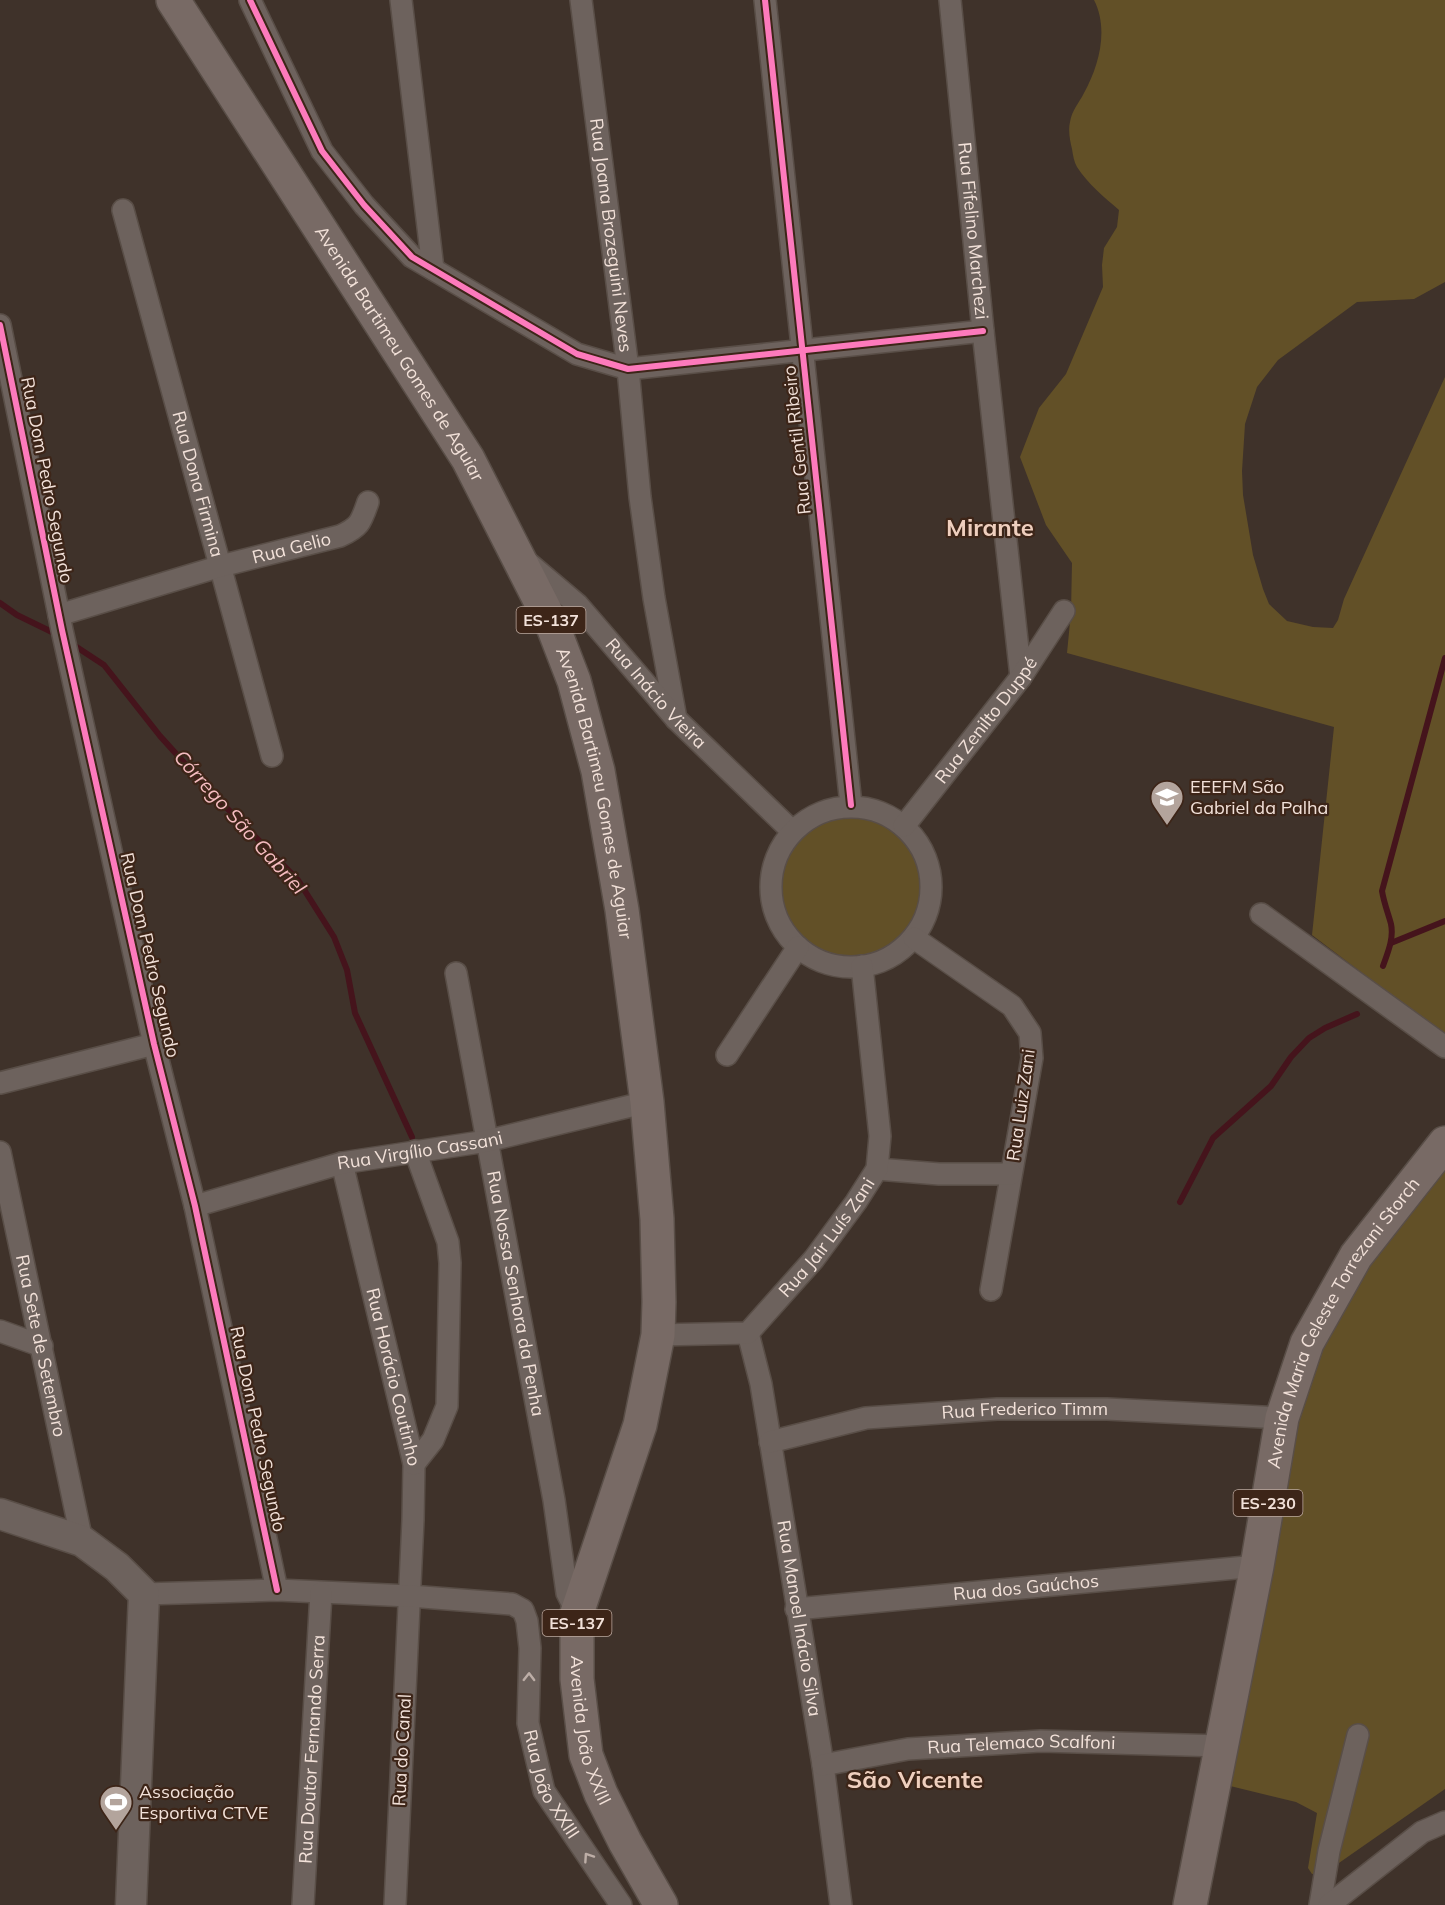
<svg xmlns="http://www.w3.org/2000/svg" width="1445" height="1905" font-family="Mulish,sans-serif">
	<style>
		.green { fill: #625027 }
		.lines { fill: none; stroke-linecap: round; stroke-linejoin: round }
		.stream { stroke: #45141c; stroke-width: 6 }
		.street-casing { stroke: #594e47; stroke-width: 24 }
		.secondary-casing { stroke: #594e47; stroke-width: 33 }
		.primary-casing { stroke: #594e47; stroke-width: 36 }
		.street { stroke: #6d625d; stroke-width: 21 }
		.secondary { stroke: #6d625d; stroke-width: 30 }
		.primary { stroke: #786a65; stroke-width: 33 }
		.cycleway-casing { stroke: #3d2518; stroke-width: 10 }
		.cycleway { stroke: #fd7abc; stroke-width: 6 }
		.oneway { stroke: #bdaea7 }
		.labels { text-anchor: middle; stroke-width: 4.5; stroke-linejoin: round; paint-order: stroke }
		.shield { fill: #3d2518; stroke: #bca99f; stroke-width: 1.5 }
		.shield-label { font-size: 16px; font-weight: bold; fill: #f2e1d9 }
		.street-label { font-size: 18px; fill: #f2e1d9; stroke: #3d2518 }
		.poi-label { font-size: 18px; fill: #f2e1d9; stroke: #3d2518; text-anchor: start }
		.water-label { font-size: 20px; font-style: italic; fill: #f5bcc0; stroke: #3d2518 }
		.district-label { font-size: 24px; font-weight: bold; fill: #efcfbe; stroke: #3d2518 }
	</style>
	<rect width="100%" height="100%" fill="#3f322a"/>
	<g class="green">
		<path d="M1094 0H1445V282L1414 299 1357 302 1278 360 1257 387 1245 424 1242 471 1243 495 1253 555 1263 589 1269 604 1287 621 1313 627 1333 628 1338 620 1344 599 1445 377V1036L1312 935 1334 727 1067 653 1071 612 1072 563 1046 525 1020 457 1039 408 1066 374 1103 287 1102 265 1104 248 1117 227 1119 210C1104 197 1088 184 1077 167 1074 162 1073 155 1072 149 1070 141 1068 130 1070 122 1072 110 1079 103 1084 93 1099 66 1109 29 1094 0Z"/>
		<circle cx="851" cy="885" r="71"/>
		<path d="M1445 1170V1789L1326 1872 1312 1874 1308 1868 1317 1813 1296 1802 1222 1784 1302 1395 1344 1299Z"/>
	</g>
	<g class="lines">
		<g class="stream">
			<path d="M0 603 17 615 58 635"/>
			<path d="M72 644 104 665 160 736 207 788 298 880 334 937 347 970 355 1013 412 1137"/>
			<path d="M1391 943 1445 921"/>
			<path d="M1383 966C1388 952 1394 938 1391 924 1388 913 1384 903 1382 891L1445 658"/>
			<path d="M1180 1202 1213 1138 1271 1086 1291 1057 1309 1038 1325 1028 1357 1014"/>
		</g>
		<defs>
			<g id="street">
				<path d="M250 0 322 151 364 205 412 257 577 354 628 369 983 331"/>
				<path d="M401 0 433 269"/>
				<path id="s1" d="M581 0 628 369 640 497 654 598 676 719"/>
				<path d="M765 0 851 805"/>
				<path id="s2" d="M950 0 983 331 1021 677"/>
				<path id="s3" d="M123 210 272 756"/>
				<path d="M0 325 62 630 154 1044 195 1206 277 1590"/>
				<path id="s4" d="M526 561 578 605 676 719 792 831"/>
				<path id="s5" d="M59 615 221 566 340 536C360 527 361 522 368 502"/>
				<circle cx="851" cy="887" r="80"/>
				<path id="s6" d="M904 826 1021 677 1064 611"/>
				<path d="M1261 914 1445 1047"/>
				<path d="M914 938 1012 1006 1030 1033 1032 1058 991 1290"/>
				<path id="s7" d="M456 973 554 1500 567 1593 577 1613"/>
				<path d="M727 1055 798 947"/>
				<path d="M0 1083 154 1044"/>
				<path id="s8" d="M0 1152 82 1541"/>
				<path id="s9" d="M342 1163 414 1464 413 1520 395 1905"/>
				<path d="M877 1169 939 1174H1011"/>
				<path id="s10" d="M195 1206 342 1163 487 1141 647 1102"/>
				<path d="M0 1331 42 1346"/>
				<path id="s11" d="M748 1333 761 1384 823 1765 841 1905"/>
				<path id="s12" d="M658 1335 748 1333 814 1259 856 1202 877 1169 880 1136 862 966"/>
				<path id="s13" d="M770 1442 866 1418 997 1409H1107L1282 1418"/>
				<path d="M414 1464 433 1440 447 1406 450 1263 448 1242 415 1151"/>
				<path id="s14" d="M144 1594 277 1590 410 1596 512 1604 523 1610 527 1621 530 1648 528 1723 544 1791 621 1905"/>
				<path id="s15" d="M796 1609 1257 1566"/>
				<path id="s16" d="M823 1765 908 1749 1041 1741 1222 1746"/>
				<path id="s17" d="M303 1905 321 1593"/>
				<path d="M1320 1905 1329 1851 1358 1735"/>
				<path d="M1329 1905 1422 1832 1445 1822"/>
			</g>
			<path id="secondary" d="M0 1514 82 1541 117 1567 144 1594 131 1905"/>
			<g id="primary">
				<path id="s18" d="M173 0 468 459 552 624 574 681 598 771 622 910 647 1102 657 1219 659 1302 658 1335 640 1425 577 1613V1679L586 1755 601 1794 625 1842 661 1905"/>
				<path id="s19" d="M1190 1905 1257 1566 1282 1418 1307 1343 1356 1256 1445 1143"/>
			</g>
		</defs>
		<use href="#street" class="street-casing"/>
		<use href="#secondary" class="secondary-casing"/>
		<use href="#primary" class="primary-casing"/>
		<use href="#street" class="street"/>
		<use href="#secondary" class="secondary"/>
		<use href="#primary" class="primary"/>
		<defs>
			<g id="cycleway">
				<path d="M250 0 322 151 364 205 412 257 577 354 628 369 983 331"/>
				<path d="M765 0 851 805"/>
				<path d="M0 325 62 630 154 1044 195 1206 277 1590"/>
			</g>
		</defs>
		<use href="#cycleway" class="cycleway-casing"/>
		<use href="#cycleway" class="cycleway"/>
	</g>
	<defs><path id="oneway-chevron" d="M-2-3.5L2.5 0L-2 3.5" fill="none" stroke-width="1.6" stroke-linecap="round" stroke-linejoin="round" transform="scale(1.5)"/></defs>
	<g class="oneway">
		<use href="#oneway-chevron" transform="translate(529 1677) rotate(-89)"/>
		<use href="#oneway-chevron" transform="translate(588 1857) rotate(-124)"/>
	</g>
	<defs>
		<symbol id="school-pin" viewBox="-11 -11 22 30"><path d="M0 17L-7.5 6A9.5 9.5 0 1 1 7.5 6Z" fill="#b3a49c" stroke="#3d2518"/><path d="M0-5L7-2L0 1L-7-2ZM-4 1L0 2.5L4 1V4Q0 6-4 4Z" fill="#fff"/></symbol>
		<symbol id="stadium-pin" viewBox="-11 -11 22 30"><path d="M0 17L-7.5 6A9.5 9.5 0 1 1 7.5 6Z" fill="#b3a49c" stroke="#3d2518"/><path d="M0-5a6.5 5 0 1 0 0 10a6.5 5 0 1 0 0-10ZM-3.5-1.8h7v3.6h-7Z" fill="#fff"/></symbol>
	</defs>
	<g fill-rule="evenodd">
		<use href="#school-pin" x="1148" y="778" width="38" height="52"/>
		<use href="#stadium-pin" x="97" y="1783" width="38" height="52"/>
	</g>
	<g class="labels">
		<g class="shield">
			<rect x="516.5" y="607" width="69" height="26" rx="4.5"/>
			<rect x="1233.5" y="1490" width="69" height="26" rx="4.5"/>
			<rect x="542.5" y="1610" width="69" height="26" rx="4.5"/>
		</g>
		<g class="shield-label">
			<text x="551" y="626">ES-137</text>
			<text x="1268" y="1509">ES-230</text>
			<text x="577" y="1629">ES-137</text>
		</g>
		<g class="street-label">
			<text dy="6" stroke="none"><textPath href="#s2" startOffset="232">Rua Fifelino Marchezi</textPath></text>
			<text dy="6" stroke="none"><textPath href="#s1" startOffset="237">Rua Joana Brozeguini Neves</textPath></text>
			<text dy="6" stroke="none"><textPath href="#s18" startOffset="420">Avenida Bartimeu Gomes de Aguiar</textPath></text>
			<text transform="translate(797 440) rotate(-96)" y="6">Rua Gentil Ribeiro</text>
			<text transform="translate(47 480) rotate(79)" y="6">Rua Dom Pedro Segundo</text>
			<text dy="6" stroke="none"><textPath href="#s3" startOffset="284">Rua Dona Firmina</textPath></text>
			<text dy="6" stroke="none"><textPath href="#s5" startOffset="242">Rua Gelio</textPath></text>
			<text dy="6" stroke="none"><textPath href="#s4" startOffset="186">Rua Inácio Vieira</textPath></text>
			<text dy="6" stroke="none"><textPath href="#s6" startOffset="134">Rua Zenilto Duppé</textPath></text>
			<text dy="6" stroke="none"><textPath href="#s18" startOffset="906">Avenida Bartimeu Gomes de Aguiar</textPath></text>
			<text transform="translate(150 955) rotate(77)" y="6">Rua Dom Pedro Segundo</text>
			<text transform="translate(1021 1105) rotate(-82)" y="6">Rua Luiz Zani</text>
			<text dy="6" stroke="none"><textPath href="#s10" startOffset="232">Rua Virgílio Cassani</textPath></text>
			<text dy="6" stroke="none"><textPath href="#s12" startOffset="214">Rua Jair Luís Zani</textPath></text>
			<text dy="6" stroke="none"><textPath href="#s7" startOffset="326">Rua Nossa Senhora da Penha</textPath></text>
			<text dy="6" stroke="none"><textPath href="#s19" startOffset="608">Avenida Maria Celeste Torrezani Storch</textPath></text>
			<text dy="6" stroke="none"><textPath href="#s8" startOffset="198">Rua Sete de Setembro</textPath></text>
			<text dy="6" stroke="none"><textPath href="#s9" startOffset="220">Rua Horácio Coutinho</textPath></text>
			<text dy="6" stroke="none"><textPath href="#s13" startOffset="258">Rua Frederico Timm</textPath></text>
			<text transform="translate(258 1429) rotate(78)" y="6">Rua Dom Pedro Segundo</text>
			<text dy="6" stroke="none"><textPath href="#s15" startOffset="231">Rua dos Gaúchos</textPath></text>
			<text dy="6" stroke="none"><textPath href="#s11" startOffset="290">Rua Manoel Inácio Silva</textPath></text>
			<text dy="6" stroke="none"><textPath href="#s18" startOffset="1862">Avenida João XXIII</textPath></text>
			<text dy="6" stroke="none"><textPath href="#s16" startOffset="200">Rua Telemaco Scalfoni</textPath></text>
			<text dy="6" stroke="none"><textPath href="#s17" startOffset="156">Rua Doutor Fernando Serra</textPath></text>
			<text transform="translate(402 1750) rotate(-87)" y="6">Rua do Canal</text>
			<text dy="6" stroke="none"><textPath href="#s14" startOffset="561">Rua João XXIII</textPath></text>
		</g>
		<g class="poi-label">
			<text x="1190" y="793">EEEFM São<tspan x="1190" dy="21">Gabriel da Palha</tspan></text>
			<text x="139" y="1798">Associação<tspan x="139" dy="21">Esportiva CTVE</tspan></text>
		</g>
		<g class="water-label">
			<text transform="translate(240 822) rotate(48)" y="7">Córrego São Gabriel</text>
		</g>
		<g class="district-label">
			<text x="990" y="536">Mirante</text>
			<text x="915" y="1788">São Vicente</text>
		</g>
	</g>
</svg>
